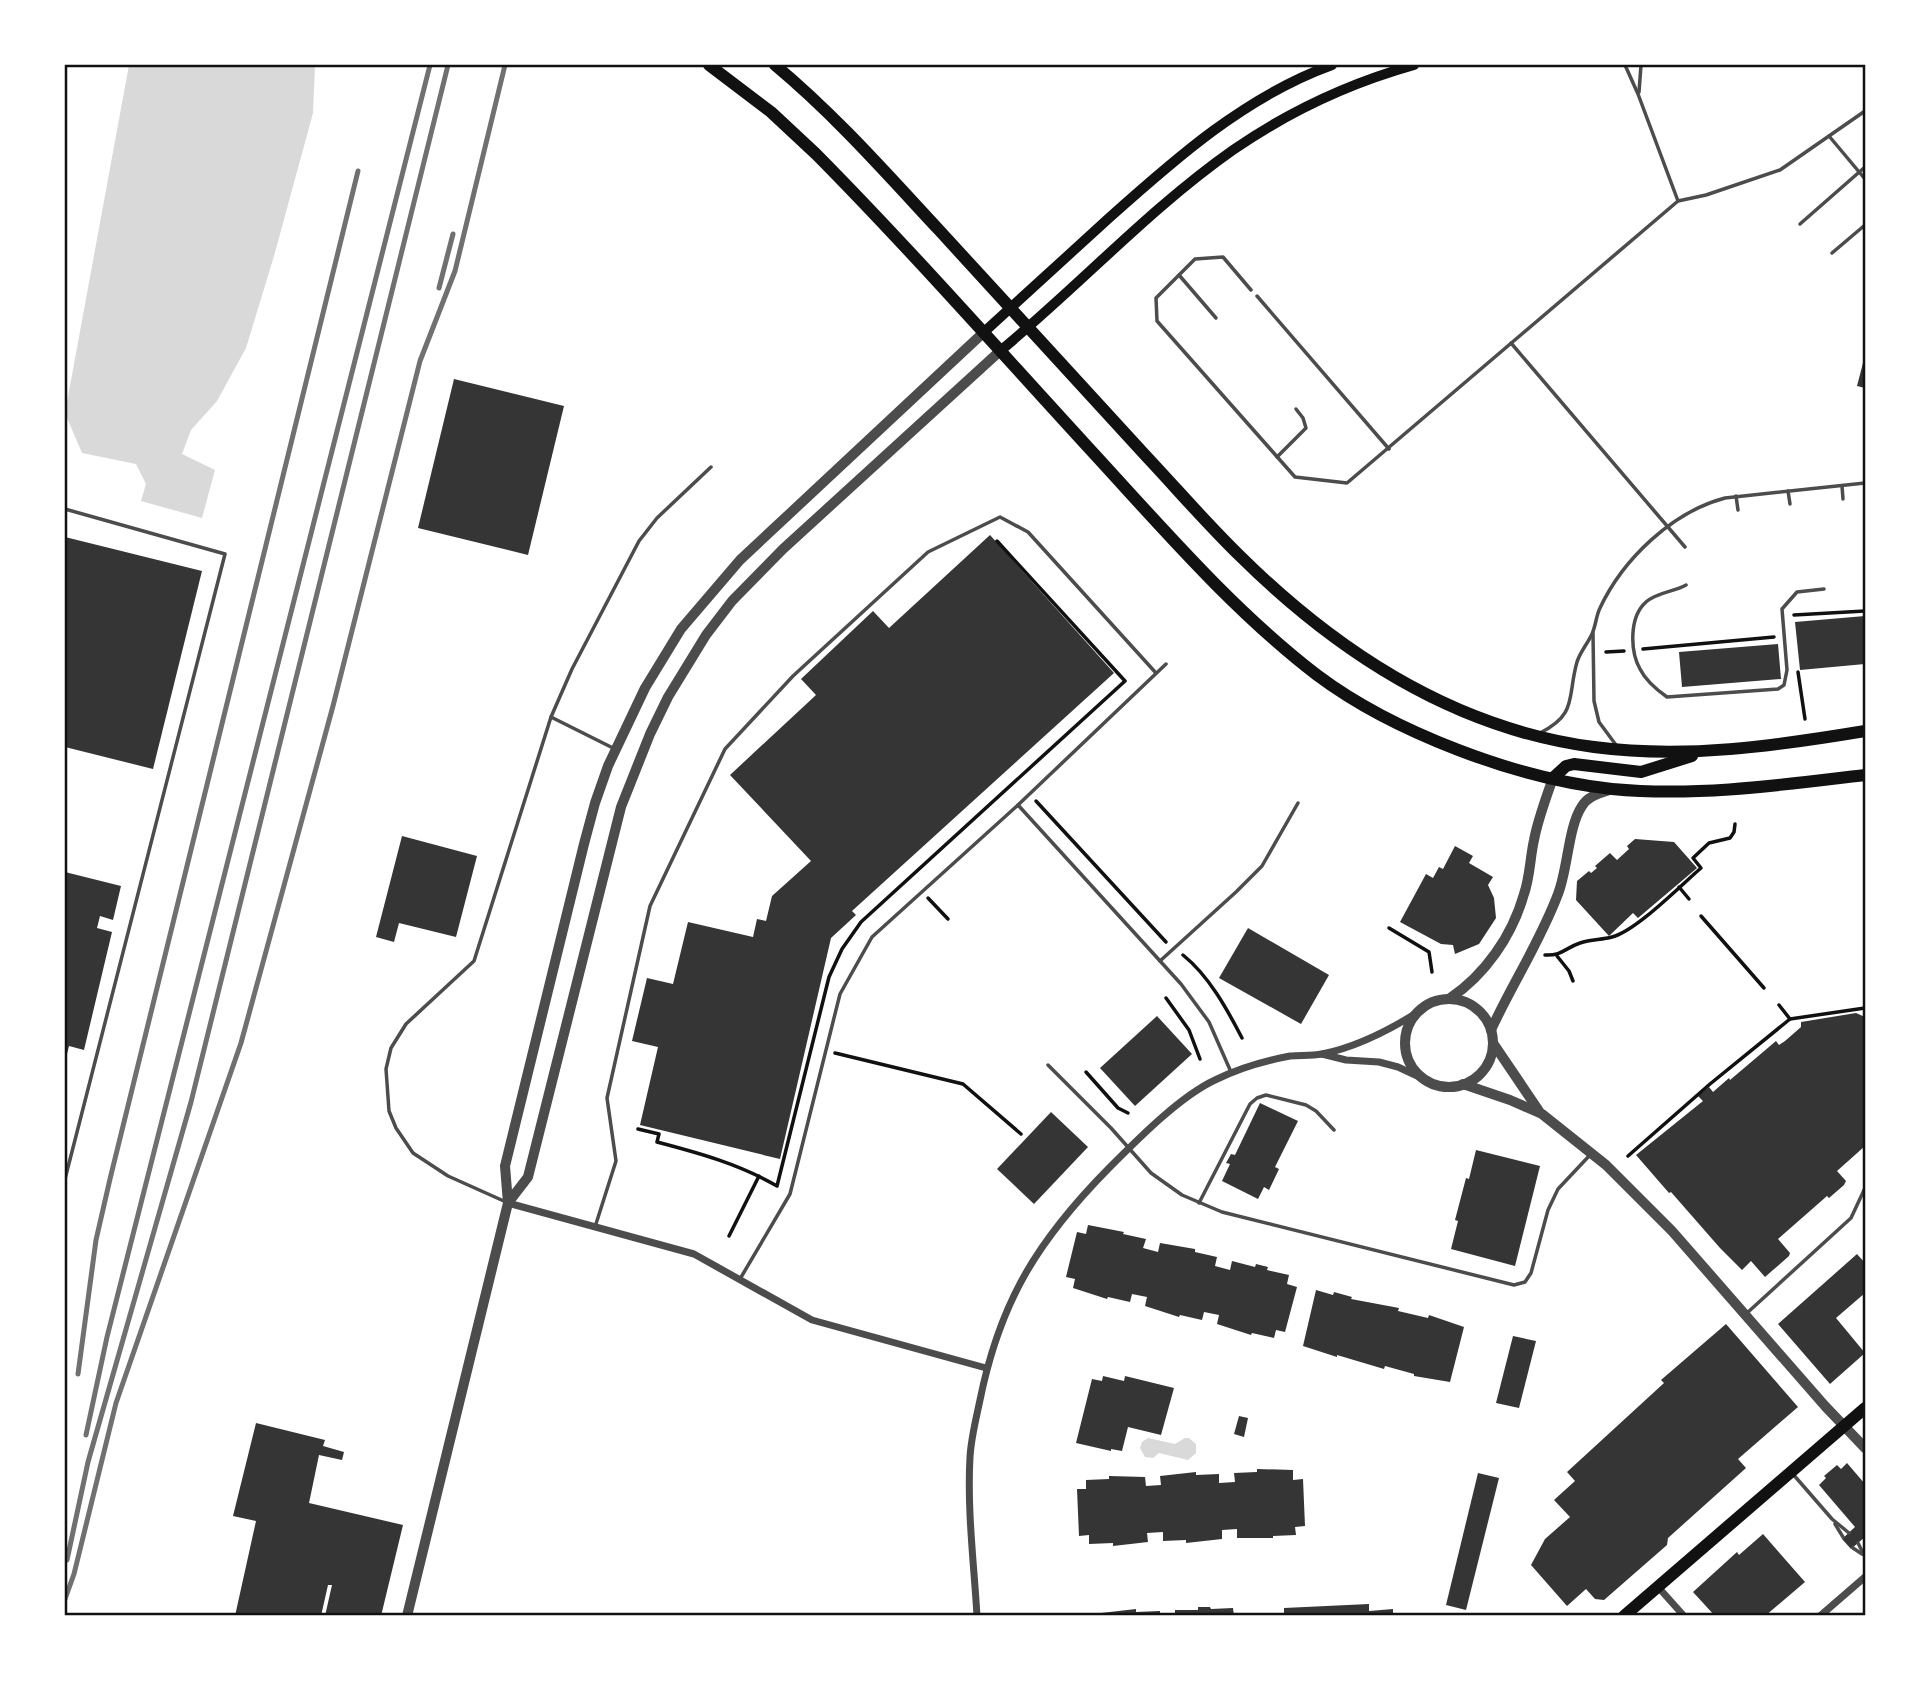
<svg xmlns="http://www.w3.org/2000/svg" width="1930" height="1681" font-family="'PT Sans Narrow',sans-serif">
	<style>
		.water { fill: #d9d9d9 }
		.building { fill: #353535 }
		.lines { fill: none; stroke-linecap: round; stroke-linejoin: round }
		.path { stroke: #111; stroke-width: 3.5 }
		.service { stroke: #4c4c4c; stroke-width: 3.5 }
		.minor { stroke: #4c4c4c; stroke-width: 7 }
		.tertiary { stroke: #4c4c4c; stroke-width: 10 }
		.secondary { stroke: #111; stroke-width: 10 }
		.primary { stroke: #111; stroke-width: 12 }
		.rail { stroke: #707070; stroke-width: 5 }
		.neatline { fill: none; stroke: #111; stroke-width: 2.5 }
	</style>
	<rect width="100%" height="100%" fill="#fff"/>
	<g class="water">
		<path d="M129 65H315L313 113 274 256 246 348 217 401 191 430 182 454 215 470 202 518 141 501 146 484 136 464 82 453 65 413Z"/>
		<path d="M1148 1438 1175 1444 1185 1438H1189L1196 1444V1453L1188 1460 1159 1453 1153 1458 1145 1457 1140 1448 1142 1442Z"/>
	</g>
	<g class="building">
		<path d="M1864 359H1865V388L1857 386Z"/>
		<path d="M454 379 564 406 528 555 418 528Z"/>
		<path d="M990 535 1114 673 852 911 856 915 831 938 780 1159 640 1125 658 1047 632 1041 647 978 673 984 688 922 753 937 757 919 766 921 772 896 811 861 730 775 816 695 801 679 873 611 889 628Z"/>
		<path d="M65 537 202 571 153 769 65 747Z"/>
		<path d="M1865 616V664L1800 670 1795 622Z"/>
		<path d="M1778 644 1781 679 1682 687 1679 652Z"/>
		<path d="M402 836 477 856 456 937 399 923 394 942 376 937Z"/>
		<path d="M1635 839 1674 842 1697 868 1638 918 1633 913 1609 936 1576 900 1577 881 1589 871 1591 873 1597 868 1595 866 1610 853 1617 860 1629 849 1627 846Z"/>
		<path d="M1455 846 1473 856 1469 863 1493 877 1488 885 1494 898 1496 918 1479 944 1455 954 1453 945 1441 944 1400 922 1426 874 1433 878 1439 867 1443 869Z"/>
		<path d="M65 872 121 886 113 920 100 916 97 928 112 932 84 1050 69 1046 66 1058Z"/>
		<path d="M1248 928 1329 975 1301 1024 1219 978Z"/>
		<path d="M1856 1013 1865 1017V1146L1837 1171 1846 1181 1844 1185 1829 1198 1827 1196 1778 1239 1790 1253 1789 1256 1765 1277 1751 1261 1742 1270 1720 1248 1671 1192 1669 1193 1636 1155 1703 1101 1698 1096 1709 1087 1713 1092 1729 1078 1730 1080 1776 1041 1779 1045 1785 1041 1801 1027V1022Z"/>
		<path d="M1157 1016 1192 1054 1135 1106 1100 1068Z"/>
		<path d="M1260 1103 1298 1121 1275 1167 1279 1169 1269 1190 1264 1187 1258 1199 1222 1181 1230 1164 1226 1163 1231 1154 1235 1155Z"/>
		<path d="M1051 1112 1088 1147 1034 1204 997 1169Z"/>
		<path d="M1476 1150 1540 1166 1515 1266 1451 1249 1458 1221 1455 1220 1466 1178 1469 1179Z"/>
		<path d="M1088 1225 1124 1232 1123 1234 1146 1239 1143 1248 1158 1252 1160 1243 1195 1249V1252L1217 1257 1215 1266 1230 1270 1232 1261 1255 1267 1256 1264 1268 1267 1267 1270 1289 1275 1287 1284 1297 1287 1285 1332 1276 1330 1274 1338 1252 1333 1251 1335 1217 1324 1219 1315 1204 1312 1202 1320 1180 1315 1179 1317 1145 1306 1147 1297 1132 1294 1130 1302 1108 1297 1107 1299 1073 1288 1075 1279 1066 1277 1077 1232 1086 1234Z"/>
		<path d="M1857 1254 1865 1263V1293L1836 1318 1865 1353 1830 1384 1778 1324Z"/>
		<path d="M1316 1290 1333 1295 1334 1292 1352 1297 1351 1299 1399 1308 1398 1311 1428 1318 1429 1315 1464 1327 1450 1382 1414 1376V1374L1385 1366 1384 1369 1337 1355V1357L1303 1346Z"/>
		<path d="M1726 1324 1798 1407 1738 1459 1746 1468 1668 1538 1667 1545 1604 1600 1595 1599 1586 1589 1567 1606 1531 1565 1545 1539 1570 1517 1554 1500 1575 1481 1567 1472 1664 1383 1661 1380Z"/>
		<path d="M1513 1336 1536 1341 1519 1408 1496 1403Z"/>
		<path d="M1103 1376 1124 1381 1125 1376 1174 1388 1161 1435 1128 1427 1122 1451 1111 1449V1451L1076 1443 1092 1379 1102 1381Z"/>
		<path d="M1239 1416 1248 1418 1244 1437 1234 1434Z"/>
		<path d="M256 1423 325 1440 323 1446 344 1452 342 1460 319 1455 309 1503 403 1525 381 1616H325L332 1585H328L321 1616H252L243 1614V1616H235L256 1521 233 1516Z"/>
		<path d="M1847 1463 1865 1484V1537L1851 1549 1842 1539 1855 1527 1819 1485 1826 1478 1824 1476 1837 1465 1841 1469Z"/>
		<path d="M1257 1469 1293 1470V1480L1303 1479 1305 1526 1295 1527 1296 1535 1273 1536V1538H1237V1529L1222 1530V1539L1186 1543V1540L1163 1541V1532L1147 1533 1148 1542 1113 1546V1543L1089 1544V1535L1079 1536 1077 1489H1086V1480L1109 1479V1476L1145 1477 1146 1486 1161 1485 1160 1476 1196 1472V1475L1219 1474V1483L1235 1482 1234 1473 1257 1472Z"/>
		<path d="M1478 1473 1499 1478 1466 1610 1446 1605Z"/>
		<path d="M1763 1534 1805 1582 1765 1616H1715L1693 1592 1737 1552 1739 1555Z"/>
		<path d="M1369 1604V1611L1393 1609V1616H1284V1608Z"/>
		<path d="M1198 1607H1210L1211 1609 1233 1608 1234 1616H1175V1610H1198Z"/>
		<path d="M1136 1609V1612L1160 1611V1616H1101V1613Z"/>
	</g>
	<g class="lines">
		<g class="path">
			<path d="M1794 615 1865 611"/>
			<path d="M1643 649 1774 637"/>
			<path d="M1606 652 1624 651"/>
			<path d="M1798 672 1805 719"/>
			<path d="M1036 801 1166 942"/>
			<path d="M1679 887 1689 899"/>
			<path d="M928 898 948 919"/>
			<path d="M1701 916 1764 988"/>
			<path d="M1389 928 1429 952 1432 972"/>
			<path d="M1183 955C1209 976 1227 1009 1242 1038"/>
			<path d="M1545 955C1562 956 1565 948 1580 943 1591 939 1601 940 1612 937 1636 931 1680 886 1701 868L1693 858 1709 843 1730 838 1734 832 1735 824"/>
			<path d="M1557 956 1569 971 1573 981"/>
			<path d="M1166 998 1189 1030 1200 1059"/>
			<path d="M1779 1005 1790 1019"/>
			<path d="M835 1053 963 1084 1021 1134"/>
			<path d="M1086 1072 1118 1108 1128 1113"/>
			<path d="M638 1129 659 1134 657 1142C699 1153 739 1164 777 1186L829 977 842 949 861 922 1125 681 997 541"/>
			<path d="M1628 1156 1710 1084 1790 1019 1865 1008"/>
			<path d="M729 1236 759 1176"/>
		</g>
		<g class="service">
			<path d="M1625 65 1638 94 1678 201 1706 195 1780 170 1865 111"/>
			<path d="M1639 92 1641 65"/>
			<path d="M1829 136 1865 179"/>
			<path d="M1800 224 1865 167"/>
			<path d="M1832 253 1865 225"/>
			<path d="M1179 275 1216 318"/>
			<path d="M1251 290 1223 257 1195 259 1156 298 1157 321 1295 477 1347 483 1678 201"/>
			<path d="M1257 296 1389 449"/>
			<path d="M1511 343 1685 547"/>
			<path d="M1277 457 1306 428 1303 418 1296 409"/>
			<path d="M1842 486 1843 499"/>
			<path d="M1788 491 1790 504"/>
			<path d="M1736 496 1738 510"/>
			<path d="M65 509 225 554 65 1179"/>
			<path d="M1686 585C1674 592 1657 592 1646 602 1629 617 1630 651 1640 669 1646 681 1657 690 1667 697L1778 689 1784 685 1787 670 1782 609 1797 592 1824 589"/>
			<path d="M1593 633 1594 701 1599 722 1616 745"/>
			<path d="M551 717 615 749"/>
			<path d="M1540 733C1578 714 1567 697 1577 662 1580 652 1588 643 1592 634 1596 625 1596 616 1600 608 1623 559 1672 512 1725 498L1865 483"/>
			<path d="M1018 805 1166 664"/>
			<path d="M1160 961 1236 892 1262 866 1298 803"/>
			<path d="M1048 1065 1111 1128 1151 1173 1182 1195 1222 1212 1514 1285 1525 1282 1531 1273 1548 1210 1558 1189 1590 1155"/>
			<path d="M506 1202 448 1176 413 1153 396 1128 389 1111 386 1069 391 1048 406 1024 474 961 551 717 572 669 639 541 657 518 711 467"/>
			<path d="M1199 1203 1250 1104 1257 1098 1266 1095 1306 1105 1316 1111 1334 1130"/>
			<path d="M595 1227 616 1161 607 1098 650 906 725 749 793 676 928 552 1000 517 1028 532 1156 673"/>
			<path d="M740 1279 790 1194 840 994 872 937 1018 805 1181 984 1209 1022 1231 1072"/>
			<path d="M1747 1313 1851 1218 1865 1188"/>
			<path d="M1792 1473 1832 1519 1849 1533"/>
			<path d="M1835 1524 1843 1537"/>
			<path d="M1858 1543 1865 1557"/>
			<path d="M1853 1548 1862 1554"/>
		</g>
		<g class="minor">
			<path d="M1322 1054 1346 1060 1379 1062 1398 1067 1428 1081"/>
			<path d="M508 1203 694 1254 812 1320 986 1368"/>
			<path d="M1658 1587 1684 1616"/>
			<path d="M977 1616C974 1564 967 1510 970 1457 971 1438 976 1419 980 1400 1000 1301 1038 1240 1109 1168 1137 1140 1179 1097 1215 1080 1239 1068 1263 1061 1290 1056 1300 1055 1311 1056 1322 1054 1357 1047 1388 1031 1418 1012"/>
			<path d="M1820 1616 1865 1577"/>
		</g>
		<g class="tertiary">
			<path d="M1449 999C1485 975 1512 936 1524 894 1530 877 1530 858 1534 840 1538 819 1546 798 1553 778"/>
			<circle cx="1449" cy="1043" r="44"/>
			<path d="M1491 1030C1512 984 1540 942 1558 894 1568 869 1568 827 1582 806 1588 796 1598 794 1609 790"/>
			<path d="M1493 1043 1539 1111"/>
			<path d="M1463 1084 1510 1100 1542 1114 1606 1165 1672 1231 1825 1406 1865 1448"/>
			<path d="M508 1203 528 1177 621 807 650 734 668 697 706 635 732 601 783 549 1000 351"/>
			<path d="M407 1616 508 1203 505 1166 584 844 595 803 608 766 645 688 681 629 740 560 983 333"/>
		</g>
		<g class="secondary">
			<path d="M983 333C1025 295 1067 256 1109 218 1176 158 1246 96 1332 65"/>
			<path d="M1000 351C1079 286 1149 209 1233 150 1288 112 1350 83 1414 65"/>
		</g>
		<g class="primary">
			<path d="M709 65 771 112 816 154C909 248 997 348 1086 445 1159 524 1231 609 1317 675 1393 732 1517 779 1612 789 1696 797 1782 785 1865 775"/>
			<path d="M775 65C835 115 886 173 939 230 1008 305 1077 381 1146 456 1177 489 1207 524 1240 556 1337 652 1456 729 1594 747 1685 759 1775 746 1865 731"/>
			<path d="M1553 778 1566 766 1574 764 1641 772 1692 756"/>
			<path d="M1624 1616 1865 1408"/>
		</g>
		<g class="rail">
			<path d="M439 288 453 234"/>
			<path d="M78 1374 96 1240 110 1179 358 171"/>
			<path d="M86 1435 107 1337 430 65"/>
			<path d="M67 1560 88 1462 191 1102 448 65"/>
			<path d="M65 1599 74 1574 116 1403 241 1043 333 706 420 361 455 271 505 65"/>
		</g>
	</g>
	<rect width="1930" height="1681" fill="none" stroke="#ffffff" stroke-width="133"/>
	<rect x="66" y="66" width="1798" height="1548" class="neatline"/>
</svg>
